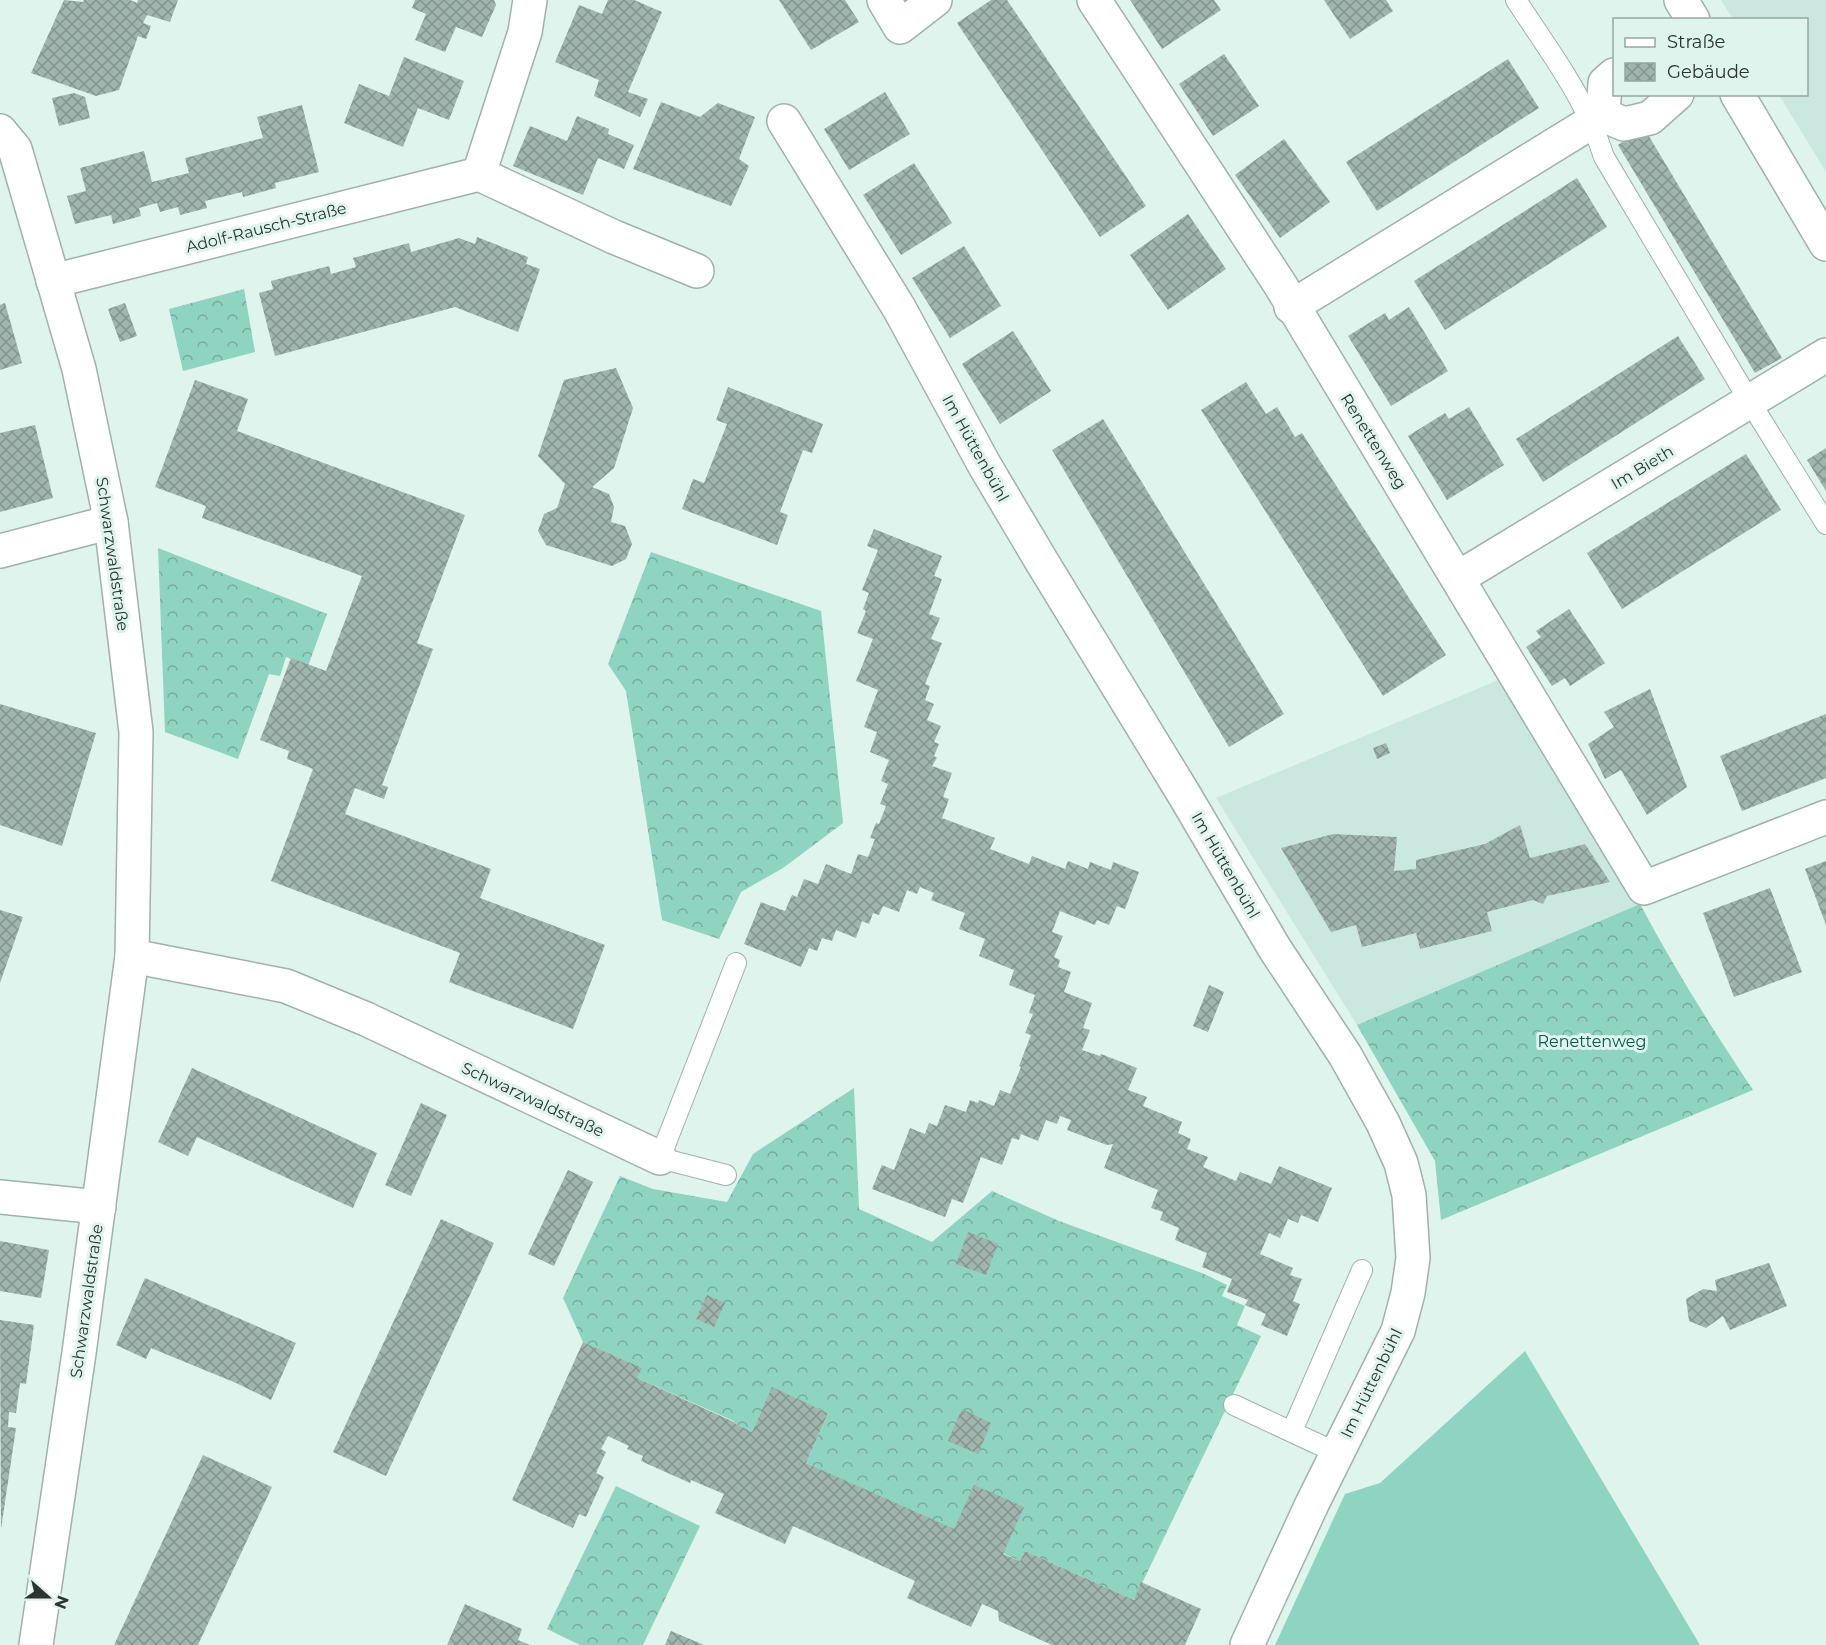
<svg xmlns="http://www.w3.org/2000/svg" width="1826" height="1645" font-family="Montserrat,sans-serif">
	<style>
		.built { fill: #cae8df }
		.forest { fill: url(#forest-crowns) }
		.pitch { fill: #8fd3c1 }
		.building { fill: url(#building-cross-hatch) }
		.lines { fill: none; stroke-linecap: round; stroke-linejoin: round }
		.service-casing { stroke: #9eb2ac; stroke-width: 22 }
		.minor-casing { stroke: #9eb2ac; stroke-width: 36 }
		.service { stroke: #fff; stroke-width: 20 }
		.minor { stroke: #fff; stroke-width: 33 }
		.labels { text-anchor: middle; stroke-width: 6; stroke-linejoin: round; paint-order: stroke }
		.street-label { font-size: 16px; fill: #2b3431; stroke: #dff4ed }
		.park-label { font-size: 16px; fill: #005d4d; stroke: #dff4ed }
	</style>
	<defs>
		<pattern id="forest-crowns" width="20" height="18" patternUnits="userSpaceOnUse" patternTransform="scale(1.5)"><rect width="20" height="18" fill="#8fd3c1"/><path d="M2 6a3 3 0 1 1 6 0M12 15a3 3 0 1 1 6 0" fill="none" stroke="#75ac9d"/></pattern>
		<pattern id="building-cross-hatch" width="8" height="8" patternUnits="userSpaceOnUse" patternTransform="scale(1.5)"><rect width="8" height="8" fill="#a1b5af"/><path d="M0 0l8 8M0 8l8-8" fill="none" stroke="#83948f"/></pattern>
	</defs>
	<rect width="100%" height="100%" fill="#dff4ed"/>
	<g class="built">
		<path d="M1721 0H1826V172L1779 95 1806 94V20L1733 19Z"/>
		<path d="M1501 679 1640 904 1357 1025 1216 798Z"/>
	</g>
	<g class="forest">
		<path d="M244 289 255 352 183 371 169 309Z"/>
		<path d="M158 548 327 614 308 666 286 657 280 676 269 674 238 759 165 732Z"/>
		<path d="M651 552 821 611 843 823 783 868 741 892 719 939 662 920 626 691 608 664Z"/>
		<path d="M1640 904C1674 968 1713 1030 1753 1090L1441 1220 1435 1161 1357 1025Z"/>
		<path d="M854 1088 859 1209 932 1242 992 1191 1059 1221 1202 1273 1227 1285 1222 1296 1245 1306 1237 1325 1261 1336 1134 1600 1025 1551 1020 1561 806 1463 828 1413 772 1388 752 1432 734 1423V1421L637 1378 641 1368 583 1342 563 1298 620 1176 653 1189 727 1202 753 1154Z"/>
		<path d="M616 1486 700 1526 643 1645H580L547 1629Z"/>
	</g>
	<path class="pitch" d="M1525 1351 1700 1645H1275L1345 1494 1380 1483Z"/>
	<g class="building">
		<path d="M64 0 83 2 84 0H130L137 3 138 0H178L170 22 147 15 143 23 151 26 146 39 138 36 119 90 96 96 31 73Z"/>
		<path d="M415 0H494L496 5 482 37 456 27 445 52 415 40 426 14 412 8Z"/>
		<path d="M608 0H634L662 12 628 92 648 99 640 117 594 96 599 80 555 62 579 5 602 14Z"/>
		<path d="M779 0H845L859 22 811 50Z"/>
		<path d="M991 0H1007L1146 206 1100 237 957 23Z"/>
		<path d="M1130 0H1214L1221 10 1162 49Z"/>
		<path d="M1324 0H1386L1393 11 1350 39Z"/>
		<path d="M1224 54 1259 106 1213 136 1179 84Z"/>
		<path d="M404 57 464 81 449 120 418 108 403 147 344 123 359 84 389 96Z"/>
		<path d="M1508 59 1539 108 1377 211 1346 162Z"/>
		<path d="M885 92 910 134 849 170 824 129Z"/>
		<path d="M74 93 85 97 90 118 59 126 52 98Z"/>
		<path d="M661 102 700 117 718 103 755 117 739 159 749 166 731 206 633 169Z"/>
		<path d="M302 105 319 172 275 183 276 188 243 197 242 192 205 201 207 208 180 215 178 207 160 212 157 203 139 208 141 216 113 224 111 215 75 224 67 196 86 191 80 168 144 151 152 182 189 173 185 158 263 138 257 117Z"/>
		<path d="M577 116 609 129 608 134 634 145 624 169 598 158 583 195 513 166 530 126 567 141Z"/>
		<path d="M1644 128 1782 358 1755 373 1618 145Z"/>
		<path d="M1284 139 1330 202 1280 238 1235 175Z"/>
		<path d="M914 163 952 223 901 255 863 195Z"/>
		<path d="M1577 178 1607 227 1445 330 1414 281Z"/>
		<path d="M1188 214 1226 269 1168 310 1130 255Z"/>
		<path d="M477 237 528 257 526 264 540 269 518 332 455 307 275 356 259 293 273 289 271 281 329 266 331 274 345 270 356 267 353 258 409 243 411 252 459 238 475 244Z"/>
		<path d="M964 246 1001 306 950 338 912 278Z"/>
		<path d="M5 303 22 363 0 370V305Z"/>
		<path d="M125 303 137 336 120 342 108 309Z"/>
		<path d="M1409 307 1448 371 1391 406 1348 336 1385 313 1389 320Z"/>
		<path d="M1013 331 1051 391 1000 424 962 364Z"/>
		<path d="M1678 336 1705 379 1543 482 1516 439Z"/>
		<path d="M616 368 633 408 614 468 592 487 609 494 614 507 611 522 625 526 632 544 626 559 612 566 546 545 538 531 544 514 557 508 565 484 538 456 564 380Z"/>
		<path d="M195 380 248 399 237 431 465 515 417 643 433 649 382 785 388 787 384 799 355 788 345 814 491 869 480 898 605 945 573 1029 449 982 460 953 271 881 313 769 287 759 289 751 260 740 291 658 326 671 362 576 202 518 206 506 155 487Z"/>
		<path d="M1246 382 1266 414 1277 407 1295 437 1302 433 1446 655 1383 696 1201 410Z"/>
		<path d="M728 387 823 424 812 453 803 450 780 512 788 515 777 545 682 509 693 479 704 483 727 424 716 420Z"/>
		<path d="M1469 407 1504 465 1447 500 1408 436 1445 413 1449 419Z"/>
		<path d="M1103 419 1284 714 1229 747 1052 450Z"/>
		<path d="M35 425 53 498 0 512V433Z"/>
		<path d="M1826 448V491L1807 460Z"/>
		<path d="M1746 454 1781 510 1622 609 1587 553Z"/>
		<path d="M874 529 942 556 934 576 942 579 929 614 940 618 931 639 942 643 925 684 930 686 925 700 934 704 927 720 941 726 934 742 939 744 934 756 937 758 932 766 952 773 943 797 949 799 942 818 995 838 990 849 1029 864 1032 856 1065 869 1068 861 1088 869 1090 862 1111 870 1113 862 1139 872 1125 909 1117 906 1109 925 1097 920 1095 925 1060 911 1052 932 1063 936 1054 957 1060 960 1058 967 1071 972 1064 992 1092 1003 1083 1028 1090 1030 1082 1050 1100 1056 1101 1054 1137 1068 1128 1090 1147 1097 1143 1106 1182 1122 1178 1133 1191 1139 1187 1149 1208 1157 1203 1167 1236 1181 1240 1172 1271 1184 1279 1166 1332 1188 1318 1222 1301 1215 1298 1223 1288 1219 1280 1238 1269 1233 1260 1254 1293 1268 1290 1275 1302 1279 1293 1301 1300 1304 1287 1336 1261 1325 1266 1314 1245 1305 1248 1300 1227 1292 1232 1279 1202 1267 1207 1253 1175 1240 1179 1228 1160 1220 1163 1212 1151 1208 1158 1190 1104 1168 1113 1144 1107 1145 1067 1130 1071 1120 1060 1116 1057 1124 1046 1120 1038 1141 1021 1134 1019 1140 1012 1138 1002 1165 981 1157 963 1203 952 1199 945 1217 872 1189 882 1165 894 1170 910 1128 925 1134 929 1123 937 1126 945 1105 966 1112 970 1100 978 1103 979 1100 994 1106 1000 1090 1010 1094 1021 1067 1019 1066 1031 1035 1025 1033 1033 1014 1029 1013 1035 995 1009 985 1014 970 979 956 985 939 959 929 965 913 931 900 934 893 920 887 917 894 907 890 899 912 883 906 879 915 873 913 869 924 862 921 856 938 836 930 832 941 822 938 817 951 809 948 801 967 744 944 761 902 785 911 792 895 797 897 804 879 818 884 826 864 851 874 858 854 868 857 875 839 870 838 876 823 879 824 886 806 880 804 888 784 881 781 889 760 870 752 877 732 864 727 878 690 856 681 873 639 857 633 866 611 863 609 869 593 862 590 878 550 867 546Z"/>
		<path d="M1569 609 1605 663 1570 686 1565 678 1552 686 1526 647 1541 637 1536 631Z"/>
		<path d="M1650 689 1687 787 1647 815 1621 770 1605 779 1588 744 1614 727 1604 712Z"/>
		<path d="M0 704 96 733 62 846 0 825Z"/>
		<path d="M1826 714V778L1742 811 1720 756Z"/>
		<path d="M1386 743 1390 753 1377 759 1373 748Z"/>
		<path d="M1520 825 1530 858 1585 844 1610 882 1547 896 1543 904 1533 900 1487 912 1492 931 1420 949 1416 933 1362 947 1356 925 1331 932 1281 848 1333 834 1397 837 1394 871 1416 869V860L1485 844Z"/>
		<path d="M1826 861V925L1805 869Z"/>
		<path d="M1770 888 1802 972 1734 997 1703 913Z"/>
		<path d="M0 910 23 917 0 983Z"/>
		<path d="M1209 985 1224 992 1208 1032 1193 1026Z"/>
		<path d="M192 1068 377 1153 353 1208 197 1137 188 1156 158 1142Z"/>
		<path d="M421 1103 447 1115 411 1196 385 1185Z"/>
		<path d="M568 1170 593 1182 554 1266 528 1254Z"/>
		<path d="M441 1219 494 1243 386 1476 333 1452Z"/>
		<path d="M968 1232 998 1244 986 1275 956 1264Z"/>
		<path d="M0 1241 49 1250 41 1298 0 1291Z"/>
		<path d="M1769 1263 1787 1306 1730 1330 1723 1316 1706 1328 1689 1321 1686 1299 1703 1289 1717 1291 1715 1280Z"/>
		<path d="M145 1278 296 1343 271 1400 236 1383 151 1348 146 1359 116 1345Z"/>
		<path d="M707 1295 725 1303 714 1327 696 1319Z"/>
		<path d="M0 1320 34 1325 26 1384 20 1383 16 1413 9 1412 8 1427 16 1428 1 1529Z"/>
		<path d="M583 1342 642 1368 637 1378 734 1422V1423L752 1432 772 1387 828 1413 806 1463 954 1529 974 1485 1024 1507 1003 1554 1020 1561 1025 1551 1134 1600 1141 1582 1201 1609 1185 1645H1052L999 1621 998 1611 982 1604 971 1627 907 1598 915 1581 856 1554 793 1526 785 1544 715 1513 724 1494 691 1480 690 1483 641 1461 643 1456 627 1449 629 1446 608 1436 601 1449 606 1452 596 1473 604 1477 586 1517 579 1514 573 1528 512 1500Z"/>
		<path d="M962 1409 991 1423 978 1454 948 1441Z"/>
		<path d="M203 1455 272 1487 198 1645H114Z"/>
		<path d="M465 1604 522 1629 518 1640 530 1645H447Z"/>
		<path d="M671 1631 704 1645H665Z"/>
	</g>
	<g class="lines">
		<defs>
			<g id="service">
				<path d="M1516 0C1542 40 1571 79 1591 122 1596 133 1600 146 1604 157L1750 402 1826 524"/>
				<path d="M726 1175 660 1158 736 963"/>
				<path d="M1234 1405 1337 1453"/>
				<path d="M1292 1431 1362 1270"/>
			</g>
			<g id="minor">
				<path d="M884 0 900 27 935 0"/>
				<path d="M1094 0 1281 286 1644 888 1826 817"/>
				<path d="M1681 0 1693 20"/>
				<path d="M1737 94 1826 244"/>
				<path d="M1603 115 1624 124 1650 118 1677 94"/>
				<path d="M1603 115 1605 83 1614 75"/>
				<path d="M784 121 899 308 985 466 1042 562 1185 796 1275 949 1345 1055 1383 1123 1401 1163 1409 1195 1413 1258 1408 1293 1398 1331 1312 1504 1247 1645"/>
				<path d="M0 131 15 149 79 369 111 522 136 732 132 956 79 1353 36 1645"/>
				<path d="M479 174 614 237 697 271"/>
				<path d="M53 281 479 174 525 32 530 0"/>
				<path d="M1291 307 1603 115"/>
				<path d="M0 551 111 522"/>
				<path d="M1458 578 1826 355"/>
				<path d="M132 956 286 986 366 1019 660 1158"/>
				<path d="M0 1197 99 1207"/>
			</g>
		</defs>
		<use href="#service" class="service-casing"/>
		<use href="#minor" class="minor-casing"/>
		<use href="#service" class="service"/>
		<use href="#minor" class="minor"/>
	</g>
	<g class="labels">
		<g class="street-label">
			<text transform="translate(266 227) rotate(-14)" y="6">Adolf-Rausch-Straße</text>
			<text transform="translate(1374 441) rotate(58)" y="6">Renettenweg</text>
			<text transform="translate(976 448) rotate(61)" y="6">Im Hüttenbühl</text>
			<text transform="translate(1642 467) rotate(-31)" y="6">Im Bieth</text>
			<text transform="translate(113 554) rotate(82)" y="6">Schwarzwaldstraße</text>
			<text transform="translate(1226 865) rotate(60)" y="6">Im Hüttenbühl</text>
			<text transform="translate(533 1099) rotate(25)" y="6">Schwarzwaldstraße</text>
			<text transform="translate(86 1301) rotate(-82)" y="6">Schwarzwaldstraße</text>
			<text transform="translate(1371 1383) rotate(-64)" y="6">Im Hüttenbühl</text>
		</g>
		<g class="park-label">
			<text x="1592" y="1047">Renettenweg</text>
		</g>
	</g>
	<rect x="1613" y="18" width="195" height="78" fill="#dff4ed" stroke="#97a7a2" stroke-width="1.5"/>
	<rect x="1625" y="38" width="30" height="9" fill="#ffffff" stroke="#97a7a2" stroke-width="1.5"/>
	<text x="1667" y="48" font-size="18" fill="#2b3431">Straße</text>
	<rect x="1625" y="63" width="30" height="18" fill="url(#building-cross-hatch)" stroke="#97a7a2" stroke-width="1.5"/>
	<text x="1667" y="78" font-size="18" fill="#2b3431">Gebäude</text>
	<g transform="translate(48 1597) rotate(111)" stroke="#dff4ed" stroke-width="4.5" paint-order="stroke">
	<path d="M0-4.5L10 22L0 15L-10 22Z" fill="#2b3431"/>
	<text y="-9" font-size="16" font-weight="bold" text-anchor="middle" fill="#2b3431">N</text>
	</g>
</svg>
